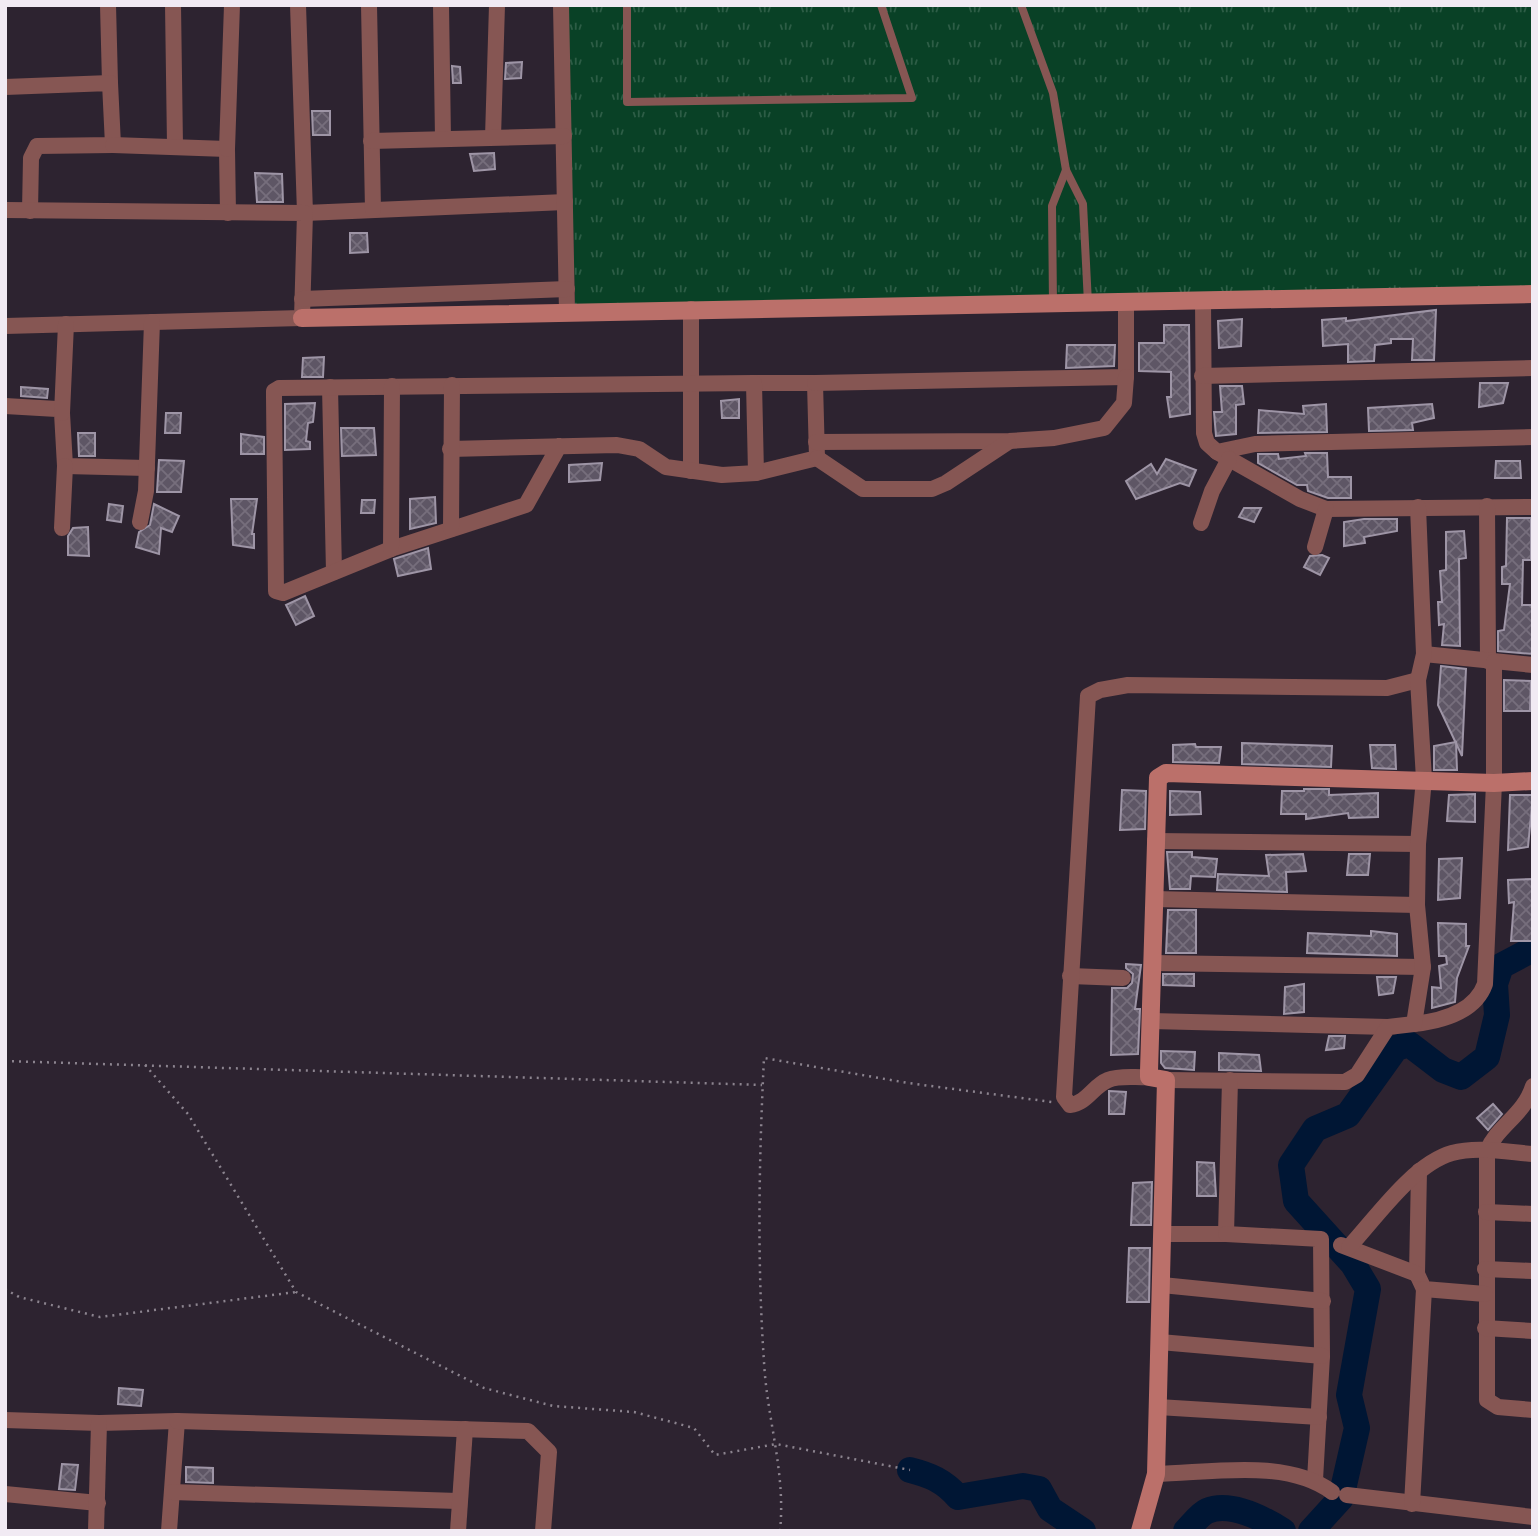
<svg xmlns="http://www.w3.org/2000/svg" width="1538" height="1536" font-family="Montserrat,sans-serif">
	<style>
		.grass { fill: url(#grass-tufts) }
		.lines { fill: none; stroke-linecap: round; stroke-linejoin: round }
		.river { stroke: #001634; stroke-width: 26 }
		.building { fill: url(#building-cross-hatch); stroke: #9e95a6; stroke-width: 2 }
		.path { stroke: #8c848f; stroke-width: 2.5; stroke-dasharray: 2 5; stroke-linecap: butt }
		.lane { stroke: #865653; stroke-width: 8 }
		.street { stroke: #865653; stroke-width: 16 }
		.secondary { stroke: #bb706a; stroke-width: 18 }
	</style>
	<defs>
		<pattern id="grass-tufts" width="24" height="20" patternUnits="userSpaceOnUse" patternTransform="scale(1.75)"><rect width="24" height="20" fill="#094126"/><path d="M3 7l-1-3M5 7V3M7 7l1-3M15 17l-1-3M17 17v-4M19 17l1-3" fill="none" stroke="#2d5d46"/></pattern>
		<pattern id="building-cross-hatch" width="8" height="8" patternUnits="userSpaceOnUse" patternTransform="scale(1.75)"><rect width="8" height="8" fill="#5e5665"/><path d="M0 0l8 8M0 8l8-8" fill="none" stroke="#766e7c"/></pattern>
	</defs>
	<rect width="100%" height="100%" fill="#2d2330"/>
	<path class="grass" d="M568 5H1533V289L575 308Z"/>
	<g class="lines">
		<g class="river">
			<path d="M910 1470C930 1475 944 1481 958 1497L1023 1486 1039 1489 1050 1509 1083 1531"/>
			<path d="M1186 1531C1192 1525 1200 1514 1207 1511 1230 1501 1264 1519 1283 1531"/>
			<path d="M1311 1531 1341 1498 1357 1428 1349 1395 1368 1289 1353 1264 1296 1201 1291 1165 1315 1129 1348 1115 1396 1048 1409 1044 1443 1070 1461 1077 1487 1057 1497 1015 1495 984 1501 966 1533 949"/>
		</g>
	</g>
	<g class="building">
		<path d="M522 62 521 78 505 79 506 63Z"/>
		<path d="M452 66 460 67 461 83H453Z"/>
		<path d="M312 111H330V135H313Z"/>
		<path d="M494 153 495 169 474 171 470 154Z"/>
		<path d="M255 173 282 174 283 202H257Z"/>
		<path d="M350 233H367L368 252 350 253Z"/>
		<path d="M1436 310 1434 360H1412L1413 339H1391V343L1375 345 1374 361 1348 362V344L1323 346 1322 320 1346 318V321Z"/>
		<path d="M1242 319 1241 346 1219 348 1218 321Z"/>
		<path d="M1164 325H1189L1190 414 1170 417 1167 397H1171V372L1139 371V343H1164Z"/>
		<path d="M1067 345H1115L1114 366 1066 368Z"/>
		<path d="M324 357 323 377H302L303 358Z"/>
		<path d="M1480 383H1508L1503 403 1479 407Z"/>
		<path d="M1220 386H1242L1244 404 1236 405V434L1216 436 1214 412H1222Z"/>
		<path d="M21 387 48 389 47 398 21 396Z"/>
		<path d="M739 399V418H722L721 401Z"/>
		<path d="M315 403 313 422 308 423 306 441 310 442V449L285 450V404Z"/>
		<path d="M1326 404 1327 432 1258 433 1259 410 1304 414 1303 406Z"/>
		<path d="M1432 404 1434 418 1412 423 1413 430 1369 431 1368 408Z"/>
		<path d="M166 413H181L180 433H165Z"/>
		<path d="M341 428H374L376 455 342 456Z"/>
		<path d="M78 433H95V456H79Z"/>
		<path d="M241 434 264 437V454H241Z"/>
		<path d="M1305 453H1327L1328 477H1351V498H1328L1308 491 1307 485H1297L1258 463V454H1278L1279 459 1306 456Z"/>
		<path d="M1166 459 1196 470 1189 486 1180 483 1136 499 1126 481 1151 464 1157 474Z"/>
		<path d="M159 460 184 461 181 492H157Z"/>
		<path d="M1496 461H1520L1521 478H1495Z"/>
		<path d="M602 463 600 480 569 482V465Z"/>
		<path d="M435 497 436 523 410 529V499Z"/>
		<path d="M231 499H257L252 534H254V548L233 545Z"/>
		<path d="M362 500H375L374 513H361Z"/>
		<path d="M109 504 123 506 121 522 107 520Z"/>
		<path d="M154 504 179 516 172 532 161 528 159 554 136 547 139 532 150 525Z"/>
		<path d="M1244 508H1261L1254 522 1239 517Z"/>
		<path d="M1507 518H1531V560H1523L1522 605H1533V654L1498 651V631L1504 630 1510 584H1502V567L1506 566Z"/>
		<path d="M1364 519H1397V531L1364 537 1365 543 1344 546V522Z"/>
		<path d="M88 527 89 556 68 555V536L73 528Z"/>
		<path d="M1464 531 1466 558 1459 559 1460 646 1442 645 1444 624 1439 625 1438 602H1442L1440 571 1446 570V532Z"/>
		<path d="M428 548 431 569 398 576 394 559Z"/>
		<path d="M1322 555 1329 558 1320 575 1304 567 1310 556Z"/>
		<path d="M305 596 314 616 296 625 286 605Z"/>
		<path d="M1441 666 1466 669 1462 756 1438 705Z"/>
		<path d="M1504 680 1531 681 1530 711H1504Z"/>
		<path d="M1456 742 1457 770H1434V746Z"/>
		<path d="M1242 743 1332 746 1331 767 1242 764Z"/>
		<path d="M1195 744 1196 747H1221L1219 763 1173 762V745Z"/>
		<path d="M1370 745H1395L1396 769 1372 768Z"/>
		<path d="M1304 789H1329V795L1378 793V817L1349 818 1348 813 1306 819V814H1281L1282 791H1304Z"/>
		<path d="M1122 790 1146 791 1145 829 1120 830Z"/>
		<path d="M1170 791 1200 792 1201 814 1170 815Z"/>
		<path d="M1475 794V822L1447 821 1449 795Z"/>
		<path d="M1510 795H1533L1528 847 1508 850Z"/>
		<path d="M1167 852H1192V857L1217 859 1215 877 1191 876 1190 889H1170Z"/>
		<path d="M1303 854 1306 871 1286 872 1287 892 1217 890 1218 874 1269 876 1266 855Z"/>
		<path d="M1349 854H1370L1368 875H1347Z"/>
		<path d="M1462 858 1460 898 1438 900 1439 859Z"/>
		<path d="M1533 879V941H1511L1514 902 1509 903 1508 880Z"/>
		<path d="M1168 910H1196V953H1166Z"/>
		<path d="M1438 923 1466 924V946H1469L1457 978 1455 1002 1432 1008V987L1441 988 1439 966 1447 964 1446 956H1439Z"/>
		<path d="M1371 931 1397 934V956L1307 953 1308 933 1371 936Z"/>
		<path d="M1126 964 1141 965 1135 1009H1140L1138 1054 1111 1055 1112 988H1127L1132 983 1133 974 1126 968Z"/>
		<path d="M1163 974H1194V986L1163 985Z"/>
		<path d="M1377 977H1396L1393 993 1379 995Z"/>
		<path d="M1304 984V1012L1284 1014 1285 987Z"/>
		<path d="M1329 1036H1345L1344 1048 1326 1050Z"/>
		<path d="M1161 1051 1195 1052 1194 1070 1165 1068 1161 1063Z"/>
		<path d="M1219 1053 1259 1055 1261 1071 1219 1070Z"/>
		<path d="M1109 1091 1126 1092 1124 1114H1109Z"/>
		<path d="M1493 1104 1502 1114 1488 1130 1477 1118Z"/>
		<path d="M1197 1162 1214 1163 1216 1196H1197Z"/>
		<path d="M1152 1182 1151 1225H1131L1133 1183Z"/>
		<path d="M1129 1248H1150L1149 1302H1127Z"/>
		<path d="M119 1388 143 1390 141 1406 118 1404Z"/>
		<path d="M62 1464 78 1465 75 1490 59 1489Z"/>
		<path d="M186 1467 213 1468V1483L186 1482Z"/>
	</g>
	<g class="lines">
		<g class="path">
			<path d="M5 1061 762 1085"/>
			<path d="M145 1065 188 1114 296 1292 484 1388 553 1406 634 1412 694 1428 715 1455 776 1444 910 1470"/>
			<path d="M5 1289 19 1297 100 1317 296 1292"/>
			<path d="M780 1531C786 1473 767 1419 764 1362 757 1260 759 1159 764 1058L908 1083 1052 1102"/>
		</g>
		<g class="lane">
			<path d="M627 5V102L912 98 881 5"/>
			<path d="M1021 5 1053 93 1066 170 1083 204 1088 303"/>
			<path d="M1053 304 1052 206 1066 170"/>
		</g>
		<g class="street">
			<path d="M108 5 110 83"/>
			<path d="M173 5 175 146"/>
			<path d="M298 5 305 213 565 202"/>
			<path d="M369 5 373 210"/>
			<path d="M441 5 443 139"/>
			<path d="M561 5 567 312"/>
			<path d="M5 87 110 83 113 145 37 146 31 158 30 211"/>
			<path d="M493 137 497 5"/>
			<path d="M371 141 564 136"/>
			<path d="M113 145 227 149 228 213"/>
			<path d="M227 149 232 5"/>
			<path d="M5 210 305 213 302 318 5 326"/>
			<path d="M302 299 567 289"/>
			<path d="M1203 300 1204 433 1207 443 1217 452 1255 444 1533 437"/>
			<path d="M691 309V471"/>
			<path d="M1202 376 1533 368"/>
			<path d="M754 383H815L817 458 756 473"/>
			<path d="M815 383 1126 377V301"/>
			<path d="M330 387 334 572"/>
			<path d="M5 406 57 409 62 413 65 466 147 468"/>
			<path d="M62 413 66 324"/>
			<path d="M816 442 1009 441 1054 438 1104 428 1124 403 1126 377"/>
			<path d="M450 449 617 445 639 449 666 467 722 475 756 473 754 383 279 388 274 391V397L276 591 283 593 391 549 526 505 559 446"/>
			<path d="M1217 452 1300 499 1326 509 1533 507"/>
			<path d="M817 458 863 489H932L946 483 1008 442"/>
			<path d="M1487 506 1488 661"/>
			<path d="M140 522 146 491 152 322"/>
			<path d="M1201 523 1212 491 1229 459"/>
			<path d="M62 528 65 466"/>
			<path d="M451 529 452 385"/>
			<path d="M1315 547 1326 509"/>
			<path d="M391 549 392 386"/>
			<path d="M1424 654 1533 665"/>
			<path d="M1155 841 1418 844"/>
			<path d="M1154 899 1417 905"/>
			<path d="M1152 963 1423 967"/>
			<path d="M1070 976 1123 978"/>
			<path d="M1151 1021 1388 1027"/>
			<path d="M1414 1024C1441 1021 1475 1012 1485 984L1494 783V662"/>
			<path d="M1149 1077C1136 1078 1120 1075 1108 1080 1093 1086 1087 1103 1070 1105L1064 1097 1088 696 1100 690 1128 685 1387 688 1418 680"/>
			<path d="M1166 1080 1345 1082 1357 1075 1388 1027 1414 1024 1423 967 1417 905 1418 844 1424 779 1418 680 1424 654 1418 507"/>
			<path d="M1533 1086C1524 1115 1498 1125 1487 1151V1400L1498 1407 1533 1410"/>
			<path d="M1419 1171 1417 1274 1424 1289 1485 1294"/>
			<path d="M1486 1212 1533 1214"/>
			<path d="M1164 1234H1226L1230 1080"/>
			<path d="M1226 1234 1321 1239 1322 1356 1315 1480"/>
			<path d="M1341 1245 1417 1274"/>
			<path d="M1349 1247C1376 1218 1413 1164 1452 1153 1477 1146 1507 1152 1533 1154"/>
			<path d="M1485 1269 1533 1271"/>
			<path d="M1162 1285 1323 1301"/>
			<path d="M1485 1328 1533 1331"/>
			<path d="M1160 1342 1322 1356"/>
			<path d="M1158 1407 1319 1417"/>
			<path d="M5 1420 99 1423 177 1421 169 1531"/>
			<path d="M177 1421 528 1431 549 1452 543 1531"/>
			<path d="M1156 1474C1210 1473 1286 1458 1332 1492"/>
			<path d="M172 1492 458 1501"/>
			<path d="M5 1494 98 1503"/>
			<path d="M1347 1495 1533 1517"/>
			<path d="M1412 1504 1424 1289"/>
			<path d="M96 1531 99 1423"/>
			<path d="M458 1531 465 1429"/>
		</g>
		<g class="secondary">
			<path d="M302 318 1533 294"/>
			<path d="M1140 1531 1156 1474 1166 1080 1149 1077V1071L1158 778 1166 773 1494 783 1533 781"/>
		</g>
	</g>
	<rect width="1538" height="1536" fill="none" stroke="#f1eaf3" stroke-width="14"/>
</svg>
